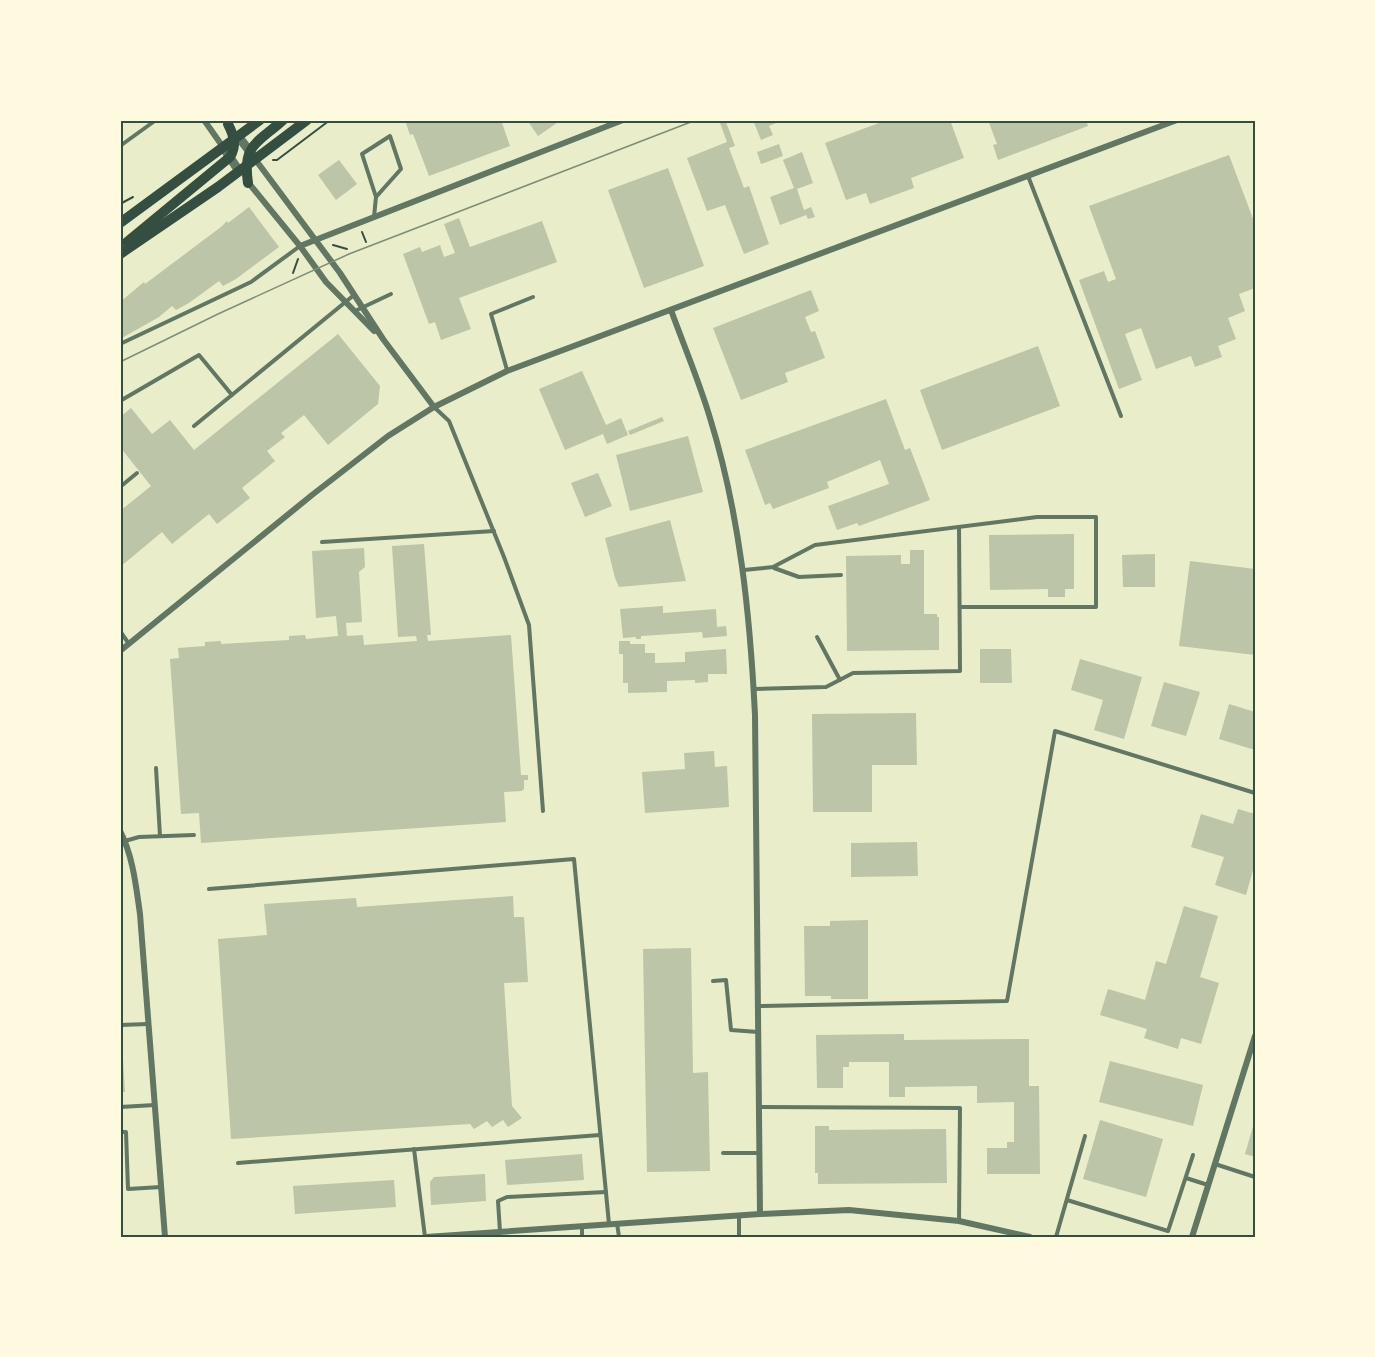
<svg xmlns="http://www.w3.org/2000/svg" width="1375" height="1357" font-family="Montserrat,sans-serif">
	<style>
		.building { fill: #bcc5a7 }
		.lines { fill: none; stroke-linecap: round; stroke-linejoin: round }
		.path { stroke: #344e41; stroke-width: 2 }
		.service { stroke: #617663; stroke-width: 4 }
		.minor { stroke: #617663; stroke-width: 6 }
		.tertiary { stroke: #617663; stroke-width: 9 }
		.secondary { stroke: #344e41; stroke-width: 10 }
		.tram { stroke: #7c8e77; stroke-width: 1.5 }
		.neatline { fill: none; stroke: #344e41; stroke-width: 2 }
	</style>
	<rect width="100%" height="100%" fill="#e9edc9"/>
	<g class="building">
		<path d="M405 120H501L510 146 429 176 413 134 410 135Z"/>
		<path d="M527 120H561L538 136Z"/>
		<path d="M753 120H783L769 126 773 135 761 140Z"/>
		<path d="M878 120H950L964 158 911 178 914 188 870 204 866 193 846 200 825 143 879 123Z"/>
		<path d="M988 120H1086L1088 126 998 160 993 145 997 144Z"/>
		<path d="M726 122 735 146 729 148 744 188 749 186 769 244 744 254 725 205 707 211 687 158 727 142 720 123Z"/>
		<path d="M779 144 783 156 761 164 757 152Z"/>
		<path d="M802 152 813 183 797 189 804 210 811 207 815 217 808 219 806 215 780 225 770 197 794 188 783 160Z"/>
		<path d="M1229 155 1255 224V288L1239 294 1245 311 1228 318 1236 339 1218 346 1222 357 1195 367 1191 356 1156 369 1141 328 1125 334 1142 380 1119 389 1079 280 1104 271 1108 282 1116 279 1089 206Z"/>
		<path d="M339 160 357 184 336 200 318 175Z"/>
		<path d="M668 168 704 266 644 288 608 190Z"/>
		<path d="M249 207 279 247 236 279 223 286 219 281 189 303 176 310 172 306 159 317 120 339V302L144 282 145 284 221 227 227 221 228 223Z"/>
		<path d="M459 218 470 247 542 221 557 262 459 298 471 329 441 340 435 322 429 324 403 254 420 247 422 252 440 245 444 257 455 253 444 224Z"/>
		<path d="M811 290 819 311 805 317 811 332 815 331 825 358 785 373 788 382 741 400 713 328Z"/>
		<path d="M338 334 380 386 378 404 328 445 304 415 281 433 285 437 267 451 275 461 242 488 250 498 217 524 209 514 172 544 162 532 120 567V511L151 486 120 447V417L131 408 152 434 170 420 194 450Z"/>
		<path d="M1038 346 1060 406 942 450 920 390Z"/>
		<path d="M582 371 606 425 621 418 628 435 607 444 603 434 565 450 539 389Z"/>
		<path d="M886 399 905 450 910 448 930 500 859 526 857 523 837 530 828 506 889 484 880 460 827 482 829 488 773 509 770 503 765 505 745 450Z"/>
		<path d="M662 417 664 421 630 435 628 431Z"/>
		<path d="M688 436 703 492 630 511 616 455Z"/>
		<path d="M598 473 612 506 585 517 571 483Z"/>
		<path d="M670 520 686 581 619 587 615 578 605 538Z"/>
		<path d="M1074 534V589H1065V597H1048V589L990 590 989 535Z"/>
		<path d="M424 544 431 635H427L428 641 511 635 521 775H528V780H524V789L522 791 504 792 506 822 201 843 199 813 181 814 170 659 179 658 178 648 205 646V642L221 641V644L289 640V636L305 635 306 639 338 636 336 616 316 618 312 551 364 548 365 567 359 572 362 622 346 623 347 636 363 635 364 645 417 641 416 636 398 637 392 546Z"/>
		<path d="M910 550H924V614H937V617H939V650L847 651 846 556 901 555V564H910Z"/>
		<path d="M1155 554V587H1123L1122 555Z"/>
		<path d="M1190 561 1255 569V655L1179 646Z"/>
		<path d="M663 606V613L716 609 717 627 726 626 727 636 703 638 702 632 641 636V639H636V637L623 638 620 609Z"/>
		<path d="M619 641H630V644H645V653H655V663L685 662V652L726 649 727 674H708V682L695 683V680L667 681V692L628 693V683H623V654H619Z"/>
		<path d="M980 649H1011L1012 683H980Z"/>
		<path d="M1080 659 1142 677 1124 739 1094 730 1103 700 1071 690Z"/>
		<path d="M1164 682 1200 692 1186 736 1151 726Z"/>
		<path d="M1229 704 1255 712V750L1219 739Z"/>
		<path d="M916 713 917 765H872V812H813L812 714Z"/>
		<path d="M714 751 715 767 727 766 729 807 645 813 642 772 685 769 684 753Z"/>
		<path d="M1238 809 1255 814V863L1246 895 1215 885 1224 857 1191 847 1201 814 1233 824Z"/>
		<path d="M917 842 918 876 851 877V843Z"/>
		<path d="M513 896 514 917H524L528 982 504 983 512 1106 522 1118 508 1127 503 1120 492 1127 487 1121 474 1129 470 1124 231 1139 218 939 267 935 264 904 356 898 357 907Z"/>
		<path d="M1184 906 1218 916 1200 977 1219 983 1201 1044 1181 1038 1178 1049 1144 1038 1147 1029 1100 1015 1108 989 1145 1000 1156 961 1166 964Z"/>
		<path d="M868 920V999H831V996H805L804 926H830V921Z"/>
		<path d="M691 948 693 1073 708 1072 710 1171 647 1172 643 949Z"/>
		<path d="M904 1034V1040L1029 1039V1086H1039L1040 1174H987V1148H1007V1142H1014V1102L977 1103V1086L905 1087V1097H889V1062H849V1067H843V1088H817L816 1035Z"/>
		<path d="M122 1044 125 1092H120V1045Z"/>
		<path d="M1110 1061 1203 1085 1193 1126 1099 1102Z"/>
		<path d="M1100 1120 1163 1139 1146 1197 1083 1179Z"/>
		<path d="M1254 1123H1255V1157L1245 1154Z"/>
		<path d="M815 1126H829V1130L946 1129 947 1183 818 1184V1173H815Z"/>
		<path d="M582 1154 584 1180 507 1185 505 1160Z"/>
		<path d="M485 1174 486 1201 431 1205 430 1182 434 1177Z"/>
		<path d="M394 1180 396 1207 295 1214 293 1186Z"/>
	</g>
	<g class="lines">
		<g class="path">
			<path d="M273 160H277L330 120"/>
			<path d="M120 204 133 197"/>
			<path d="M362 232 366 242"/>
			<path d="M333 245 347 249"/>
			<path d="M293 273 298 259"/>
		</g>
		<g class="service">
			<path d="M120 146 156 120"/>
			<path d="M1028 176 1121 416"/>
			<path d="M374 217 376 197 362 154 390 136 401 169 376 197"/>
			<path d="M355 311 391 294"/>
			<path d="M120 344 251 282 300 246"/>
			<path d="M507 370 491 314 533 297"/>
			<path d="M120 401 199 355 232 395"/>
			<path d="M434 407 449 421 504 557 529 625 543 811"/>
			<path d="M194 426 354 295"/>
			<path d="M120 487 137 473"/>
			<path d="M322 542 494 531"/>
			<path d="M774 568 799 577 841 575"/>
			<path d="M744 570 773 567 815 545 1037 517H1096V607H960"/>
			<path d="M120 631 129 644"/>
			<path d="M817 637 840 680"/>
			<path d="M754 689 826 687 853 673 960 671 959 527"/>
			<path d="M156 768 160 836"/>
			<path d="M125 841 139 837 194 835"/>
			<path d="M209 889 574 859 609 1224"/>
			<path d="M713 981 726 980 731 1030 758 1032"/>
			<path d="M759 1006 1007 1001 1055 731 1255 793"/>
			<path d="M120 1025 148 1024"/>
			<path d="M120 1107 155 1105"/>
			<path d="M759 1107 960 1108 959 1221"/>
			<path d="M120 1132H126L128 1189 161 1187"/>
			<path d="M414 1149 425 1237"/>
			<path d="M723 1153H759"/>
			<path d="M238 1163 600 1135"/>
			<path d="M1215 1164 1255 1177"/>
			<path d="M1186 1178 1208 1185"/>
			<path d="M1067 1200 1168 1231 1193 1155"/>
			<path d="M739 1216V1237"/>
			<path d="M617 1223 619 1237"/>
			<path d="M582 1226V1237"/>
			<path d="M500 1232 498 1201 507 1197 606 1192"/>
			<path d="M1056 1237 1085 1136"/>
		</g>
		<g class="minor">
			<path d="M204 120 223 147"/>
			<path d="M255 159 340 273 383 339 434 407"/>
			<path d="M247 181 300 246 326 282 374 331"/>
			<path d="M300 246 623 120"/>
			<path d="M671 310C684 346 699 381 710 418 740 515 750 615 755 715L760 1214"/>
			<path d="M120 651 312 495 388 436 434 407 507 371 1177 120"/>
			<path d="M120 831C133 856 136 886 140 914L165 1237"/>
			<path d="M426 1237 760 1214 849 1210 959 1221 1030 1237"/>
			<path d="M1192 1237 1255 1036"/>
		</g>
		<g class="tertiary">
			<path d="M238 136 254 157"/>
			<path d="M223 147 239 171"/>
		</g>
		<g class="secondary">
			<path d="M248 183C242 144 258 143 283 120"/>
			<path d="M120 223 260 120"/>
			<path d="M127 242 230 157C237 145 234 136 228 124"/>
			<path d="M120 254 218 187 307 120"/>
		</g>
		<path class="tram" d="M120 362 218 314 349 254 696 120"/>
	</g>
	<rect width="1375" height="1357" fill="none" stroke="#fefae0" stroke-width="243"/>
	<rect x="122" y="122" width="1132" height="1114" class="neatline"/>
</svg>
